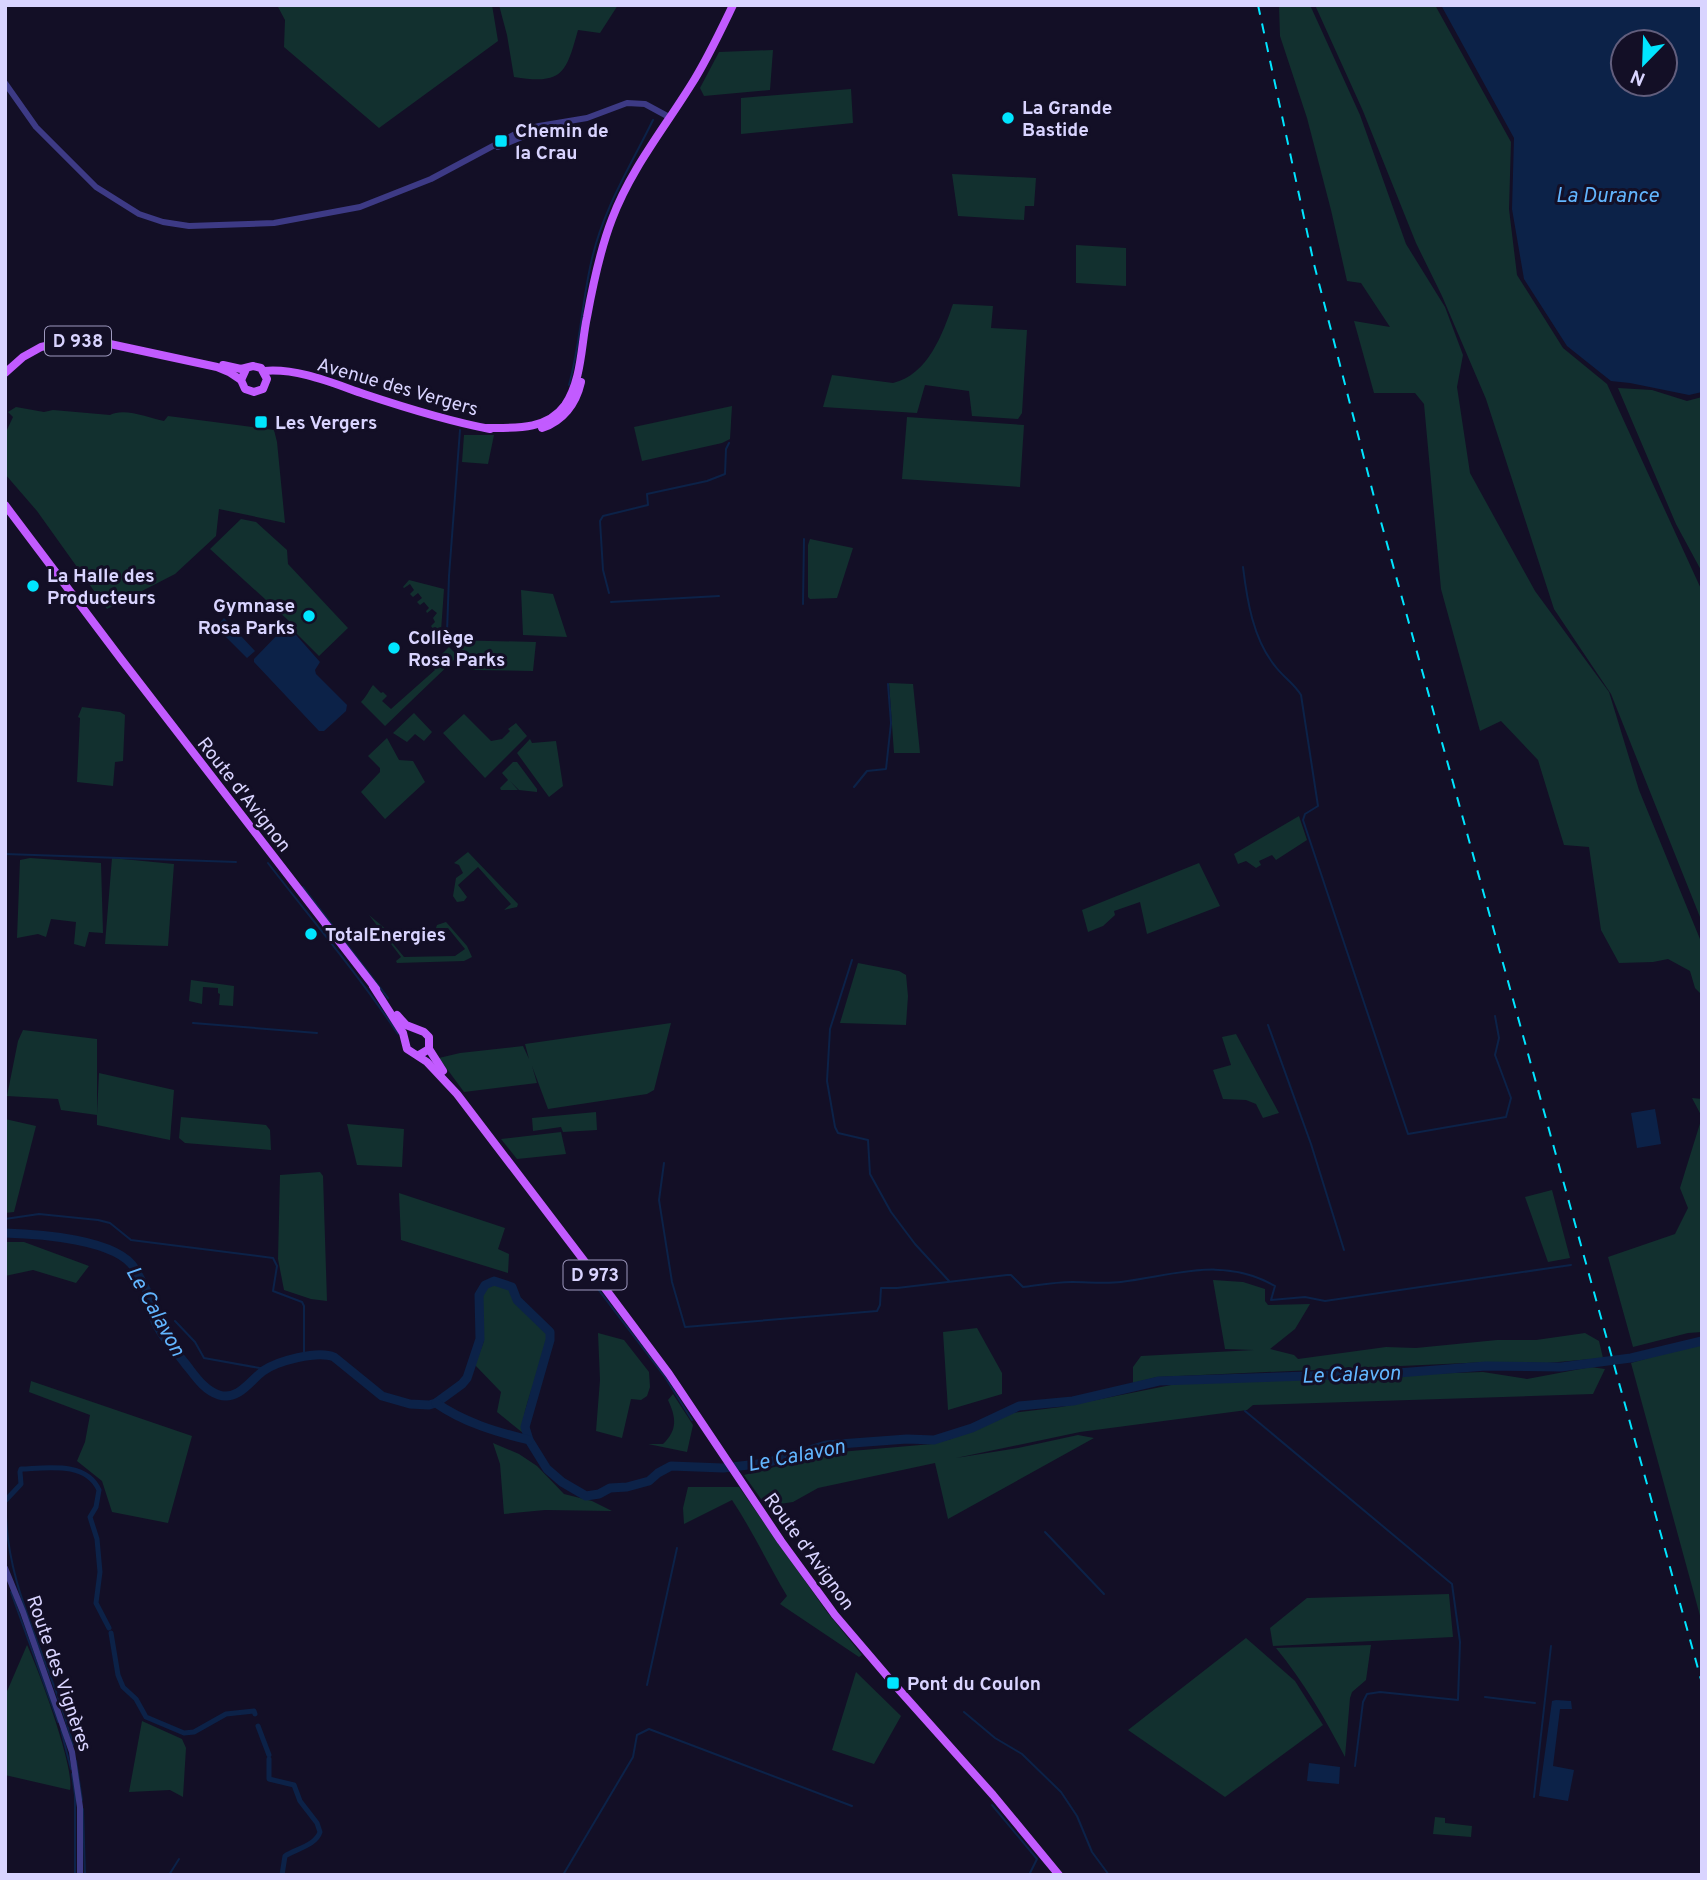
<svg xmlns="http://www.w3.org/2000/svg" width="1707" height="1880" font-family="Overpass,sans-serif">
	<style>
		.green { fill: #12302f }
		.water { fill: #0c2248; fill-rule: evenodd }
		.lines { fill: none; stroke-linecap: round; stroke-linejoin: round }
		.stream { stroke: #0c2248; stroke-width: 2 }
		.canal { stroke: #0c2248; stroke-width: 5 }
		.river { stroke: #0c2248; stroke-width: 9 }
		.tertiary { stroke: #3d3a85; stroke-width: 6 }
		.primary { stroke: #c25bff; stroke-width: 8 }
		.rail { stroke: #00e5ff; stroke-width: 2; stroke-dasharray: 10 9; stroke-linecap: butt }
		.poi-dot { fill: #00e5ff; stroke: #130f26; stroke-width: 2.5 }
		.labels { text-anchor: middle; stroke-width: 6; stroke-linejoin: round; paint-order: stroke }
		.shield { fill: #130f26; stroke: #9e99be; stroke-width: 2 }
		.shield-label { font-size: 18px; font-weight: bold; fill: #d9d4ff }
		.poi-label { font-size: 19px; font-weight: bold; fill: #d9d4ff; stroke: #130f26; text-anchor: start }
		.street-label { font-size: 19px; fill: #d9d4ff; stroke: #130f26 }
		.water-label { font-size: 21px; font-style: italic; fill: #62b6ff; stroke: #130f26 }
	</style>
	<rect width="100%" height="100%" fill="#130f26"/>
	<g class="green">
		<path d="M277 5H492L498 41 379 128 284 47 285 20Z"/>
		<path d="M499 5H618L600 33 578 30C566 73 563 85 514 77L507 35Z"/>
		<path d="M1279 5H1310L1360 115 1406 244 1445 307 1463 355 1457 387 1470 473 1535 591 1609 692 1639 790 1702 944V995L1695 988 1690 971 1668 959 1653 962 1619 963 1601 930 1589 847 1564 845 1538 760 1501 721 1480 731 1441 589 1424 404 1415 393H1374L1354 321 1390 327 1361 283 1347 281 1331 210 1307 118 1280 36Z"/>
		<path d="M1315 5H1435L1511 142 1509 209 1517 275 1563 348 1607 384 1702 591V922L1611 694 1554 609 1486 399 1442 296 1416 243 1363 111Z"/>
		<path d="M773 50 770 90 704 96 700 88 719 52Z"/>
		<path d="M851 89 853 123 741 134V98Z"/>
		<path d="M952 174 1036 178 1034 206H1025L1024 220 958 216Z"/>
		<path d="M1076 245 1126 248V286L1076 283Z"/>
		<path d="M953 304 993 306 991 328 1027 330 1022 413 1018 419 972 416 969 391 925 385 917 413 823 407 832 375 893 383C928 375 943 333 953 304Z"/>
		<path d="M1618 388 1652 390 1687 401 1702 397V572L1676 524Z"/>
		<path d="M732 406 730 439 722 443 642 461 634 427Z"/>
		<path d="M16 407 44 412 53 410 110 415C124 407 149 418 164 421L168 416 274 430 277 442 285 523 219 509 216 536 175 574 107 609 37 511 5 474V434L13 417 8 412Z"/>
		<path d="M907 417 1024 425 1020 487 902 479Z"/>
		<path d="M464 435H494L488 464 462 462Z"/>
		<path d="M241 519 256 522 287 550 288 564 348 628 319 656 287 624 289 621 210 549Z"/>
		<path d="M810 539 853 548 837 598 810 599 808 597V545Z"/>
		<path d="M409 580 444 589 441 631 437 634 431 626 435 622 433 618 437 613 432 609 427 613 426 611 429 608 424 602 420 605 417 602 422 598 418 593 413 597 410 594 414 590 410 584 404 588 403 587Z"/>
		<path d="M521 590 553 594 567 637 523 635Z"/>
		<path d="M449 640 536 642 533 671 475 670Z"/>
		<path d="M449 647 458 656 385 726 361 702C367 696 369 690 373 685L381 693 383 692 387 696 382 701 391 709 435 670 431 665Z"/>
		<path d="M889 683 913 684 920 753H894Z"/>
		<path d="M82 707 120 712 125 715 123 761 115 762 113 786 77 782 80 718 78 717Z"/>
		<path d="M414 713 432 732 424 741 415 734 407 742 393 733Z"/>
		<path d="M464 714 491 741 502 739 510 731 508 729 516 723 527 736 485 778 443 733Z"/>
		<path d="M387 738 399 760 413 761 425 782 385 819 361 792 380 772V768L368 756Z"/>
		<path d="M530 739 532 743 556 741 563 786 549 797 517 753Z"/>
		<path d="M513 762H517L537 789V792L519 790 510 781 518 790H501L500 788 508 780 502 773Z"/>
		<path d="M1299 816 1307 840 1276 860 1272 855 1259 861 1261 865 1256 868 1246 861 1238 864 1234 854Z"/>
		<path d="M468 852 518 904 517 907 504 910 511 904 478 867 458 885 467 897 464 901 457 902 453 896 456 878 463 873 459 865 454 863Z"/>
		<path d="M30 858 101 863 103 933 89 932 85 947 74 944 76 922 51 919 46 937 38 934 17 938 20 860Z"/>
		<path d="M112 858 174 864 168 946 105 944Z"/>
		<path d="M1199 863 1220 906 1147 934 1140 902 1114 911 1115 915 1103 926 1088 932 1082 910Z"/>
		<path d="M369 915 388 931 390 940 404 957 455 956 465 949 448 928H436L437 925 446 922 467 946 472 957 464 961 397 963 396 961 401 957Z"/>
		<path d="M858 963 899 971 906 975 908 996 906 1025 840 1023Z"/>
		<path d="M191 980 234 986 233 1006 219 1005 220 994 218 993V988L203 987 202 1004 189 1001Z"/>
		<path d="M671 1023 654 1090 647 1094 548 1109 532 1066 537 1083 464 1092 439 1058 460 1053 523 1046 529 1059 525 1044Z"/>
		<path d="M23 1030 97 1039V1114L99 1073 174 1090 170 1140 97 1125V1115L61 1110 58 1099 7 1096 18 1041Z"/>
		<path d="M1236 1034 1279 1113 1263 1118 1256 1104 1246 1100 1223 1099 1213 1070 1231 1065 1222 1037Z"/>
		<path d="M1692 1098 1702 1099V1332L1688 1333 1633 1347 1608 1257 1675 1234 1688 1208 1680 1188 1702 1117Z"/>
		<path d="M596 1112 597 1130 563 1132 561 1127 533 1131 532 1118Z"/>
		<path d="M181 1117 266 1125 270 1130 271 1150 185 1143 179 1138Z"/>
		<path d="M5 1119 36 1126 14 1212 5 1213Z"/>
		<path d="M347 1124 404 1129 402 1167 357 1165Z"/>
		<path d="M561 1132 566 1154 517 1159 501 1139Z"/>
		<path d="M320 1172 323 1176 327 1301 311 1299 284 1290 278 1259 280 1175Z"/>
		<path d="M1552 1190 1570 1258 1548 1262 1525 1197Z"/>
		<path d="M399 1193 505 1228 498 1249 509 1254 508 1273 401 1240Z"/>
		<path d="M5 1242H24L89 1266 76 1283 33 1270 5 1276Z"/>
		<path d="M1213 1280 1243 1282 1265 1289V1301L1268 1305 1310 1304 1295 1329 1270 1349 1294 1355 1298 1359 1386 1347 1416 1348 1497 1340H1536L1585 1333 1599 1341 1603 1358 1547 1363 1488 1362 1157 1377 1133 1383V1367L1141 1356 1254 1350 1225 1349Z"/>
		<path d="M495 1284 510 1289 514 1302 546 1333C551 1351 520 1405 523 1433L497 1412 501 1392 475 1365 484 1341 482 1296 486 1287Z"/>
		<path d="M977 1328 1002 1373V1394L948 1410 943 1332Z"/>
		<path d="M598 1333 624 1340 649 1372 650 1387 647 1396 641 1400 631 1399 622 1438 596 1431 600 1380Z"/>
		<path d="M1702 1345V1623L1631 1363 1690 1346Z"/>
		<path d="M1591 1367 1605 1369 1593 1394 1253 1405 1247 1410 1080 1432 956 1458 1018 1448 1078 1435 1094 1438 948 1519 935 1463 818 1488 793 1502 766 1506 744 1475 828 1453 932 1444 951 1439 1012 1413 1061 1407 1186 1382 1483 1372 1527 1379Z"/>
		<path d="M31 1381 192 1436 168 1523 112 1512 102 1481 77 1461 85 1442 90 1415 29 1392Z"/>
		<path d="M673 1394 693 1425 687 1452 648 1444H663C678 1430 676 1417 668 1400Z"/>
		<path d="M493 1443 519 1454 537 1466 564 1494 592 1501 612 1511 545 1510 504 1514 500 1464Z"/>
		<path d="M688 1487H739L827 1612 862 1655 859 1657 780 1604 787 1596C768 1564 752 1530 732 1500L684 1524 683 1508Z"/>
		<path d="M1449 1594 1453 1637 1273 1646 1270 1628 1307 1598Z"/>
		<path d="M1246 1638 1295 1681 1323 1725 1225 1797 1128 1730Z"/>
		<path d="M27 1645C38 1668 75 1769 70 1790L5 1775V1696Z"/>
		<path d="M1371 1645 1366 1680 1352 1692 1350 1698 1345 1757C1325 1718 1303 1681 1276 1648Z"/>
		<path d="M856 1672 901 1716 874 1764 832 1750Z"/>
		<path d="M142 1721 182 1739 186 1748 183 1797 170 1790 129 1792Z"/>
		<path d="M1435 1817 1445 1818V1823L1472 1826 1471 1837 1433 1834Z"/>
	</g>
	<g class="water">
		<path d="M1441 5H1702V392L1689 395 1630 383 1611 381 1567 346 1524 279 1512 209 1514 138ZM1623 42H1665V84H1623Z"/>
		<path d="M224 618 255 651 247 658 216 627Z"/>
		<path d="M285 627H289L320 662 315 670 316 674 347 705 346 711 324 731H319L254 662V659Z"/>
		<path d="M1655 1109 1661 1144 1637 1148 1631 1113Z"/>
		<path d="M1556 1700 1571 1701 1572 1709H1560L1553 1766 1574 1770 1568 1801 1539 1796 1552 1701Z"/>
		<path d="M1309 1763 1340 1767 1339 1784 1307 1781Z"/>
	</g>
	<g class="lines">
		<g class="stream">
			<path d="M569 385C580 345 582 303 591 263 602 211 630 167 653 120"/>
			<path d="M1243 567C1247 600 1253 639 1275 666 1283 677 1294 683 1301 695L1318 806 1305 814 1303 820 1408 1134 1506 1117 1511 1098 1495 1055 1499 1038 1495 1016"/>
			<path d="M609 593 603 570 600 521 603 516 648 505 647 494 707 481 725 474 726 449 729 443"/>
			<path d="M611 602 719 596"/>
			<path d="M803 604 804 539"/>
			<path d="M447 632 449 576 460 430"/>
			<path d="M854 787 867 771 886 769 891 723 888 684"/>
			<path d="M5 854 236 862"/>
			<path d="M268 863C312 920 358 974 398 1034"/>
			<path d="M303 887 388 998"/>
			<path d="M852 960 830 1029 827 1081 835 1127 838 1133 868 1140 870 1174 891 1212 915 1244 949 1281"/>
			<path d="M193 1023 317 1033"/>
			<path d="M1268 1025 1311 1144 1344 1250"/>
			<path d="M664 1163 659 1200 672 1282 685 1327 877 1311 880 1305 881 1288H897L1007 1275H1011L1023 1287C1039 1285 1056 1282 1072 1282 1088 1282 1105 1284 1121 1282 1176 1275 1223 1256 1275 1286L1271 1300 1305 1297 1325 1301 1571 1265"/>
			<path d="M5 1219 39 1214 98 1220 110 1223 131 1240 273 1258 277 1266 273 1291 302 1302 304 1306V1355"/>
			<path d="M582 1268 665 1377 692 1420"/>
			<path d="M175 1321 195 1342 204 1358 265 1369"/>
			<path d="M1245 1411 1452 1584 1460 1642 1458 1700 1380 1692 1367 1694 1363 1702 1355 1766"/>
			<path d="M6 1501C3 1587 53 1664 73 1745"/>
			<path d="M1045 1532 1104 1594"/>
			<path d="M11 1592 58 1722"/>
			<path d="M647 1685 677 1548"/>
			<path d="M1485 1697 1535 1703"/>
			<path d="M964 1712 995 1738 1022 1754 1061 1792 1077 1816 1092 1852 1109 1875"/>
			<path d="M61 1730 71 1769"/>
			<path d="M76 1761 82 1800"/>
			<path d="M72 1774 75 1795V1875"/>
			<path d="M1534 1797 1551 1646"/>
			<path d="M992 1805 1037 1859 1029 1875"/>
			<path d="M83 1809 85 1875"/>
			<path d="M169 1875 179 1859"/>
			<path d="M563 1875 633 1757 637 1735 649 1729 852 1806"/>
		</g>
		<g class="canal">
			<path d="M5 1501 21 1484 20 1472 21 1469C47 1468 86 1461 99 1490L96 1507 90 1517 97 1539 100 1572 96 1603 109 1628"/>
			<path d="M111 1633 118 1675 123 1687 136 1699 146 1717 184 1733 194 1732 226 1714 254 1711 255 1714"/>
			<path d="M258 1726 269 1755"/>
			<path d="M269 1759V1779L294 1785 300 1801 317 1823 320 1832C316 1845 296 1849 285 1856L282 1875"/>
		</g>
		<g class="river">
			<path d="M5 1233C38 1234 118 1239 135 1269 140 1278 146 1288 150 1298 152 1304 151 1312 154 1319 160 1335 174 1349 184 1362 194 1374 203 1390 219 1395 238 1401 250 1381 263 1371 277 1361 318 1350 334 1357L382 1396 410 1404 429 1405 436 1403 462 1384 467 1378 480 1339 479 1295 485 1285 494 1281 512 1287 517 1300 550 1332V1340L525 1427 529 1440 547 1469 562 1482 586 1496 599 1494 610 1488 627 1487 649 1481 658 1473 671 1466 723 1468 766 1463 826 1445 907 1439 934 1440 972 1428 1019 1406 1073 1401 1159 1381 1398 1373 1486 1366 1561 1367 1631 1358 1702 1341"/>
			<path d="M436 1403C463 1422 496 1432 529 1440"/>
		</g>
		<g class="tertiary">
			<path d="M5 83 36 127 96 187 139 214 163 222 189 226 274 223 360 207 431 179 521 131 539 126 587 118 627 103 645 104 669 117"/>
			<path d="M498 147 539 130"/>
			<path d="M5 1568 23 1612 72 1752 80 1807V1875"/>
		</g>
		<g class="primary">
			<path d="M223 365 241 369 253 366 261 368 267 379 263 389 254 392 245 389 241 380 246 369"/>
			<path d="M264 371C298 368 332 383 364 394 406 408 447 421 490 429"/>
			<path d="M5 373 23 357 41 347 73 340 110 344 217 367 229 372 241 380"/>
			<path d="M487 428C515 428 547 430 565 405 582 380 581 345 587 317 593 284 600 250 612 219 631 169 663 130 691 85 707 60 720 32 733 5"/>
			<path d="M542 428C563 421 576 404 581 382"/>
			<path d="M5 505 121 659 376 989"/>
			<path d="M373 986 403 1033 407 1049 427 1062 457 1094 601 1283 669 1374 781 1541 835 1615 893 1683 993 1795 1059 1875"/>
			<path d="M397 1015 406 1025 424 1032 429 1037V1049L419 1055"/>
			<path d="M429 1049 443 1071"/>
		</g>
		<path class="rail" d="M1258 5 1314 264 1373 493 1702 1683"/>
	</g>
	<g class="poi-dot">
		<circle cx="1008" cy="118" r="7"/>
		<rect x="494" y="134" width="14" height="14" rx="3.5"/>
		<rect x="254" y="415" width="14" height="14" rx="3.5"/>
		<circle cx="33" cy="586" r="7"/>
		<circle cx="309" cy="616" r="7"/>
		<circle cx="394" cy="648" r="7"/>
		<circle cx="311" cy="934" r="7"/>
		<rect x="886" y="1676" width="14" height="14" rx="3.5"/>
	</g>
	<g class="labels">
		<g class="shield">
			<rect x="45" y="326.5" width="66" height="29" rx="5"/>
			<rect x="563.5" y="1260.5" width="63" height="29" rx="5"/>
		</g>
		<g class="shield-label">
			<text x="78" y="347">D 938</text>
			<text x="595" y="1281">D 973</text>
		</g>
		<g class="poi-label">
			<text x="1022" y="114">La Grande<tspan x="1022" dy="22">Bastide</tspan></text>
			<text x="515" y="137">Chemin de<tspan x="515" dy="22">la Crau</tspan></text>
			<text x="275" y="429">Les Vergers</text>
			<text x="47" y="582">La Halle des<tspan x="47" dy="22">Producteurs</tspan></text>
			<text x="295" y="612" text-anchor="end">Gymnase<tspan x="295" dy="22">Rosa Parks</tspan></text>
			<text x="408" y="644">Collège<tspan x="408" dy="22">Rosa Parks</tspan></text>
			<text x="325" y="941">TotalEnergies</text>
			<text x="907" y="1690">Pont du Coulon</text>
		</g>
		<g class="street-label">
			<text transform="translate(398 386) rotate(16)" y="7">Avenue des Vergers</text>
			<text transform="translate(245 794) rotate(52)" y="7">Route d'Avignon</text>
			<text transform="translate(810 1551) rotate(54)" y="7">Route d'Avignon</text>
			<text transform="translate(60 1673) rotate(71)" y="7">Route des Vignères</text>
		</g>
		<g class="water-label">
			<text x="1607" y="202">La Durance</text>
			<text transform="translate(156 1311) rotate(61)" y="7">Le Calavon</text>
			<text transform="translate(1351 1374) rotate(-2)" y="7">Le Calavon</text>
			<text transform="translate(796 1455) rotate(-11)" y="7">Le Calavon</text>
		</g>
	</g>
	<rect width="1707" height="1880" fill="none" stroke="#d9d4ff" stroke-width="14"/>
	<g transform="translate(1644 63) rotate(203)"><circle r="33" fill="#130f26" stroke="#625e7d" stroke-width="2"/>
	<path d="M0-5L12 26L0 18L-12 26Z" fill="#00e5ff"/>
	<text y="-10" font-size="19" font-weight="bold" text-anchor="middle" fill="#d9d4ff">N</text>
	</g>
</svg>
